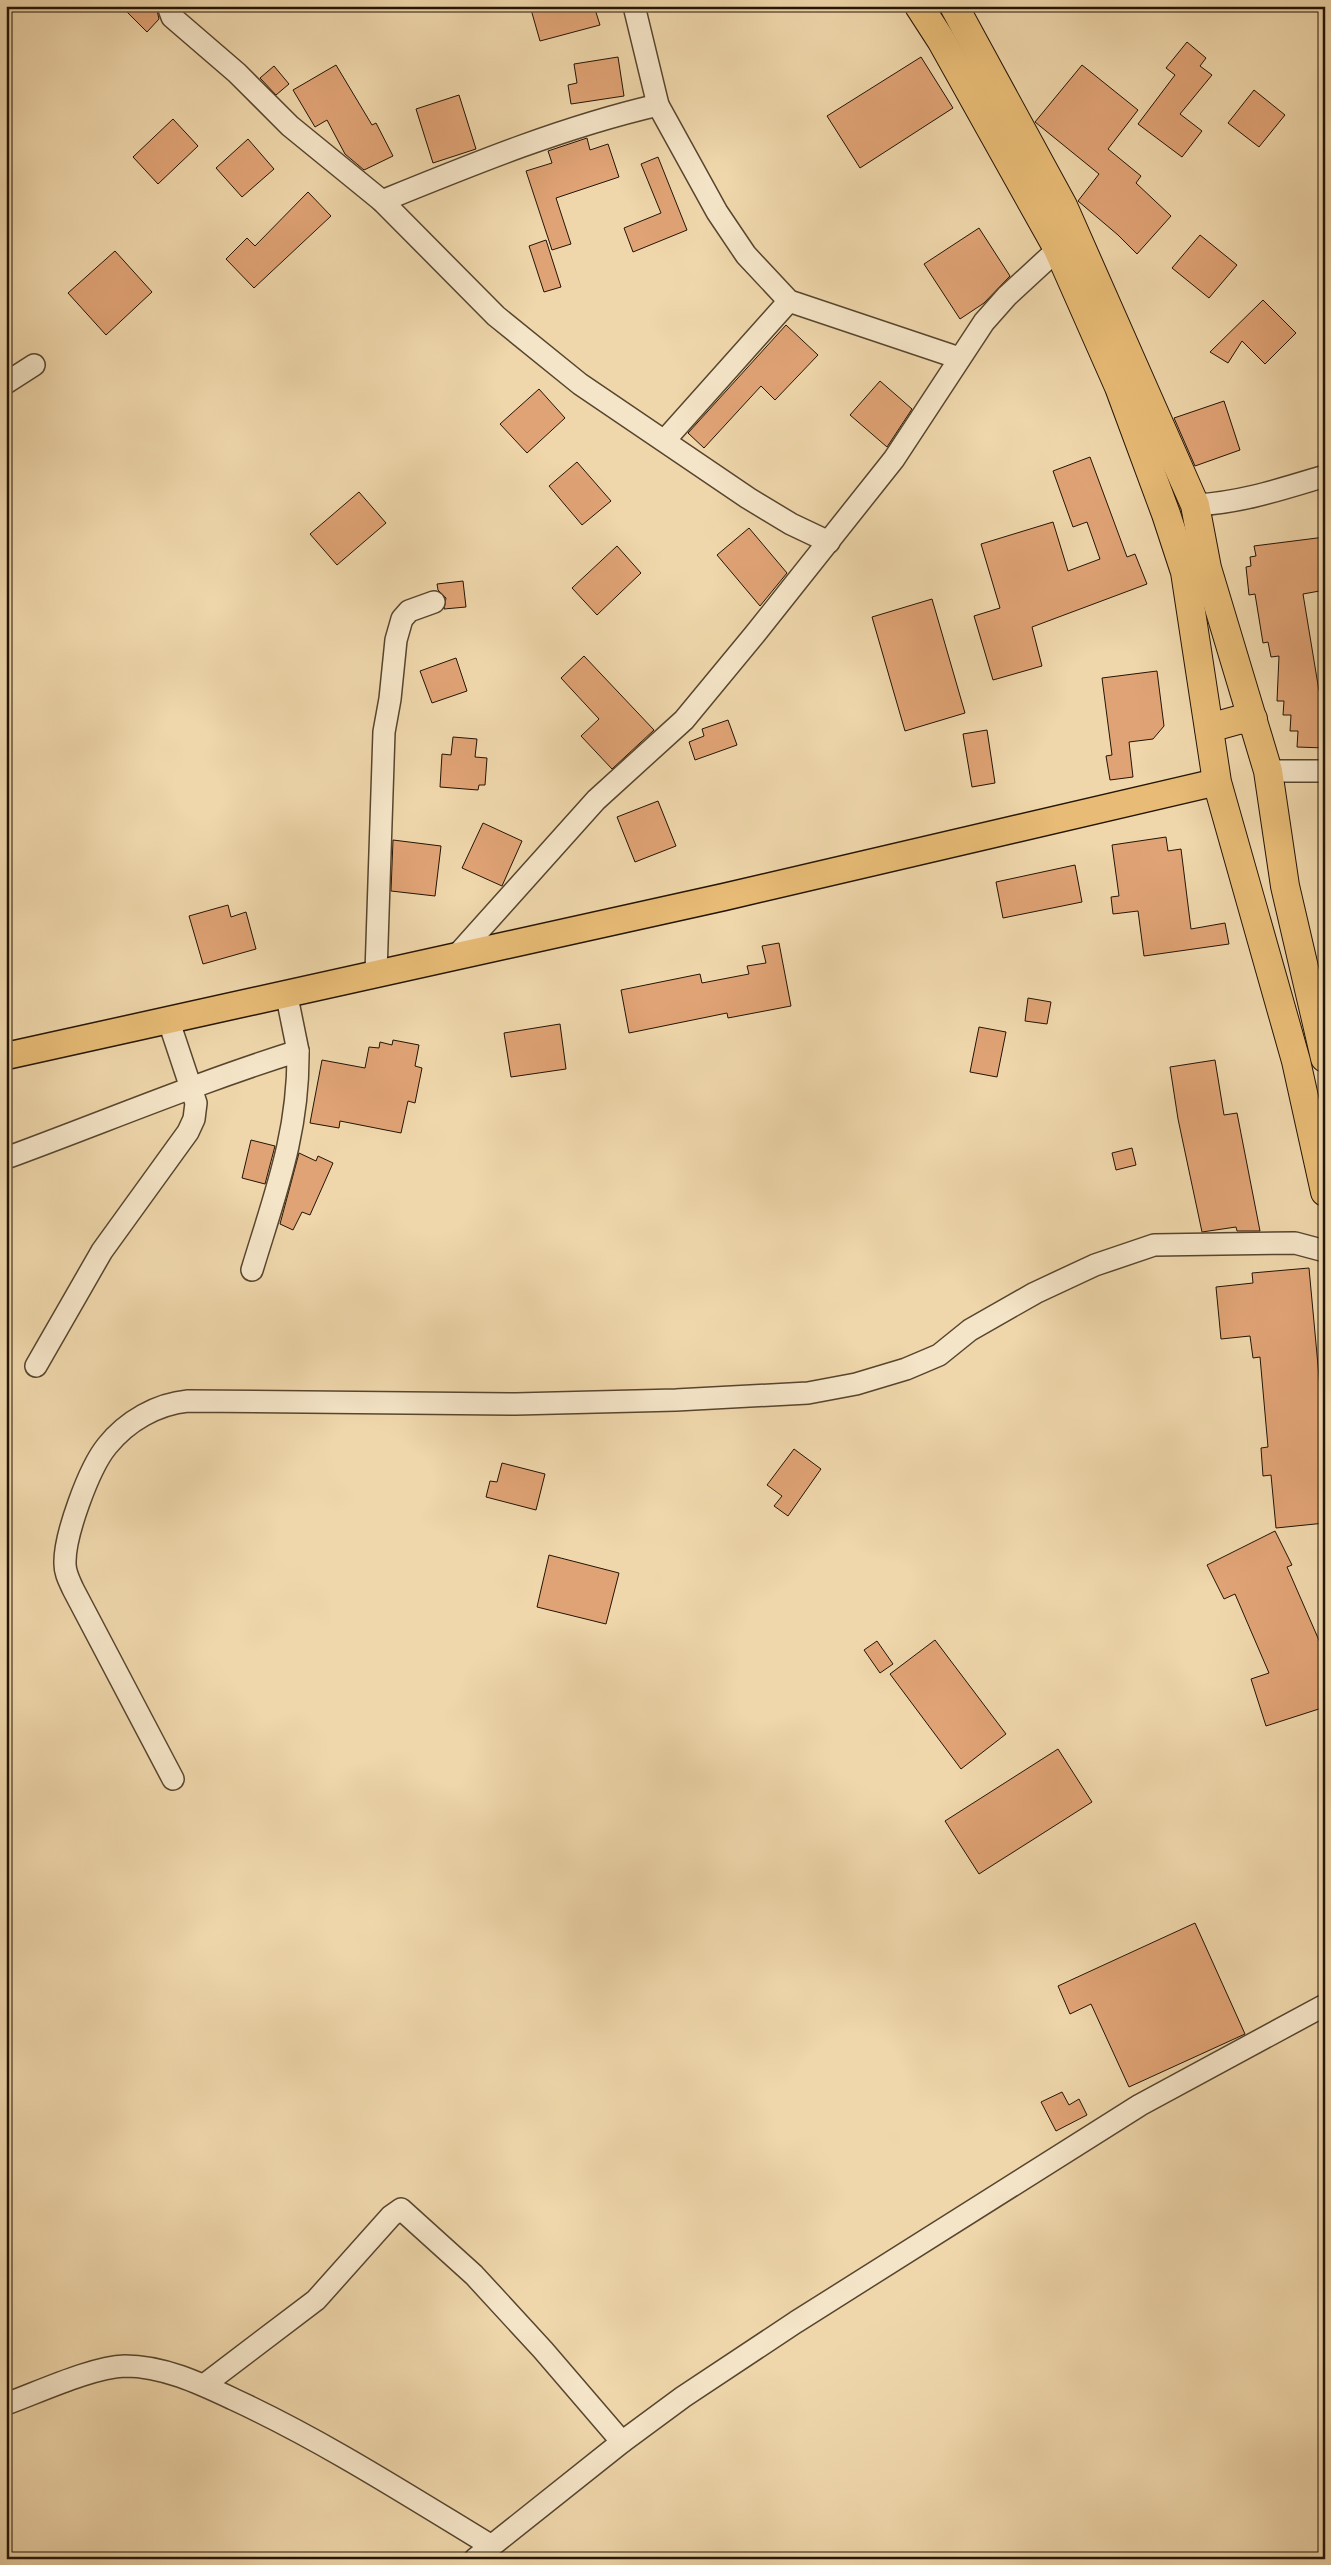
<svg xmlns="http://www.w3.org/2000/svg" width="1331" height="2565" font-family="'Libre Caslon Text',serif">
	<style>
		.building { fill: #e0a375; stroke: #241405 }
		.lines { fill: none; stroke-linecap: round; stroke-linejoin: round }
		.minor-casing { stroke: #57452e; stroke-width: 24 }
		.major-casing { stroke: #241405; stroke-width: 29 }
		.highway-casing { stroke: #241405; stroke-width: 30 }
		.minor { stroke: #f5e5c8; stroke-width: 21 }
		.major { stroke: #e8bc76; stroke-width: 26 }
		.highway { stroke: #e8bc76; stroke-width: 28 }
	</style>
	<rect width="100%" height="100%" fill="#efd7ab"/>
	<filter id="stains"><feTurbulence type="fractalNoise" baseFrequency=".004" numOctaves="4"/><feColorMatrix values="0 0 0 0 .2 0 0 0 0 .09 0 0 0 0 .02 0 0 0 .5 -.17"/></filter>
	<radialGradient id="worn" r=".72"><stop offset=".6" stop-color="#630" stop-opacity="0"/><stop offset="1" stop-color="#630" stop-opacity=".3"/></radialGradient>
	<g class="building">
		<path d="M121 6H156L159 19 147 32Z"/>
		<path d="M530 6H594L600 25 540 41Z"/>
		<path d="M1187 42 1206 58 1200 66 1212 75 1180 114 1202 131 1182 157 1138 124 1175 75 1166 68Z"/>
		<path d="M618 57 624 96 571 104 568 85 577 83 574 64Z"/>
		<path d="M921 57 953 108 860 168 827 116Z"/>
		<path d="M336 65 372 125 376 123 393 156 364 170 345 154 327 120 315 127 293 90Z"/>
		<path d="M1082 65 1138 110 1108 149 1141 176 1136 183 1171 216 1137 254 1118 235 1078 201 1099 174 1035 122Z"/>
		<path d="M274 66 289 84 276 95 260 78Z"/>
		<path d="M1254 90 1285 115 1259 147 1228 123Z"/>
		<path d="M459 95 476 149 433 163 416 109Z"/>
		<path d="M173 119 198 146 158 184 133 157Z"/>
		<path d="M587 138 590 150 608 144 619 177 556 198 571 244 552 250 526 171 552 163 548 151Z"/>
		<path d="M248 139 274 169 242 197 216 168Z"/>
		<path d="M658 157 687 230 633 252 624 228 661 213 641 164Z"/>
		<path d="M308 192 331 216 254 288 226 259 247 238 255 246Z"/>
		<path d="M979 228 1010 276 984 303 960 319 924 264Z"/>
		<path d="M1200 235 1237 265 1209 298 1172 268Z"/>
		<path d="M546 240 561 287 544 292 529 246Z"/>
		<path d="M115 251 152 292 106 335 68 293Z"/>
		<path d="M1263 300 1296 333 1265 364 1242 341 1228 363 1210 352Z"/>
		<path d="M786 325 818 355 775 400 761 386 704 448 688 433Z"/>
		<path d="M880 381 912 409 887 447 850 415Z"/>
		<path d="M539 389 565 418 527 453 500 424Z"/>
		<path d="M1224 401 1240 450 1195 466 1174 418Z"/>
		<path d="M1090 457 1127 557 1135 554 1147 584 1032 627 1042 666 993 680 974 616 1000 608 981 544 1053 522 1068 571 1100 559 1087 522 1073 527 1053 471Z"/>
		<path d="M577 462 611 501 582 525 549 486Z"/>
		<path d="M359 492 386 523 337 565 310 534Z"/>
		<path d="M749 528 787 573 760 606 717 555Z"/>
		<path d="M1325 537V590L1303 594 1319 691H1325V748L1297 747 1298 731H1290L1291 715H1283L1284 701H1277L1279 656 1271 657 1268 642 1263 643 1255 594 1249 595 1246 567 1251 566 1250 557 1256 556 1254 546Z"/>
		<path d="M617 546 641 573 597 615 572 588Z"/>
		<path d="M463 581 466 607 444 609 446 598 438 590 437 584Z"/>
		<path d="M932 599 965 713 905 731 872 617Z"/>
		<path d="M584 656 654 730 612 769 581 736 599 719 561 678Z"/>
		<path d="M456 658 467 691 432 703 420 671Z"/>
		<path d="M1157 671 1164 726 1153 739 1129 742 1133 777 1110 780 1106 756 1112 755 1102 678Z"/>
		<path d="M728 720 737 745 695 760 689 742 704 736 702 729Z"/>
		<path d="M987 730 995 783 972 787 963 734Z"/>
		<path d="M453 737 477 739 475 757 487 758 485 785H479L478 790 440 787 442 754 451 755Z"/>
		<path d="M658 801 676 846 635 862 617 817Z"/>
		<path d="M483 823 522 841 502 886 462 868Z"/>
		<path d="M1166 837 1168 851 1181 849 1191 929 1225 923 1229 944 1144 956 1138 911 1113 914 1111 897 1119 896 1112 845Z"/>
		<path d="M393 840 441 846 435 896 391 891Z"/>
		<path d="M1075 865 1082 902 1003 918 996 882Z"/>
		<path d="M228 905 231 917 246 912 256 949 203 964 189 916Z"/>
		<path d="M779 943 791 1006 728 1018 727 1013 629 1033 621 990 700 974 702 983 749 974 747 966 766 963 762 946Z"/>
		<path d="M1028 998 1051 1002 1047 1024 1025 1021Z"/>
		<path d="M560 1024 566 1069 511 1077 504 1033Z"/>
		<path d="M979 1027 1006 1032 997 1077 970 1072Z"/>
		<path d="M393 1040 419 1045 415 1066 422 1068 415 1103 408 1101 401 1133 340 1121 339 1128 310 1123 322 1060 365 1068 369 1047 379 1048 380 1042 392 1045Z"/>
		<path d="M1215 1060 1224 1115 1237 1113 1260 1231H1237L1236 1227 1202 1232 1178 1119 1170 1067Z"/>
		<path d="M251 1140 275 1146 265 1184 242 1178Z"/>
		<path d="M1132 1148 1136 1165 1116 1170 1112 1153Z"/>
		<path d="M299 1153 316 1161 318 1156 333 1163 310 1215 302 1212 293 1230 280 1224Z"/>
		<path d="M1309 1268 1325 1441V1523L1276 1528 1271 1475 1263 1476 1261 1448 1268 1447 1260 1357 1253 1358 1250 1336 1221 1339 1216 1287 1253 1283 1252 1273Z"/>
		<path d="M794 1449 821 1469 788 1516 774 1506 782 1496 767 1485Z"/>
		<path d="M502 1463 545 1474 536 1510 486 1497 490 1481 497 1482Z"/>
		<path d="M1275 1531 1292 1565 1287 1567 1325 1654V1707L1266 1726 1251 1679 1269 1673 1235 1594 1224 1599 1207 1565Z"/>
		<path d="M549 1555 619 1573 606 1624 537 1607Z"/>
		<path d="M935 1640 1006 1734 961 1769 890 1674Z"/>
		<path d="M877 1641 893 1664 880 1673 864 1650Z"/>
		<path d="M1058 1749 1092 1802 979 1874 945 1821Z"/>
		<path d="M1195 1923 1245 2034 1129 2087 1091 2004 1070 2014 1058 1986Z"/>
		<path d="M1062 2092 1069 2105 1079 2099 1087 2115 1056 2131 1041 2102Z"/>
	</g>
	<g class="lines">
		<defs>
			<g id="minor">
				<path d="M168 6 172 17 237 73 290 126 382 201 496 316 580 384 748 498 791 524 829 542"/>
				<path d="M634 6 658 105 717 212 746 255 789 301 959 358"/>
				<path d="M382 201C473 164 563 127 658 105"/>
				<path d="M6 383 34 365"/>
				<path d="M665 440 789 301"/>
				<path d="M1195 505C1240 503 1282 489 1325 476"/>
				<path d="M1268 771H1325"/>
				<path d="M458 954 596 800 684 720 755 634 894 459 984 322 1007 296 1058 249"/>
				<path d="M376 973 384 732 390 699 396 640 402 619 409 611 434 602"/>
				<path d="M286 992 298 1051"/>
				<path d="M6 1158C104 1122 199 1082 298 1051 299 1133 275 1194 252 1270"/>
				<path d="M36 1366 102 1251 188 1132 194 1119 196 1103 168 1019"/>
				<path d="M173 1779 73 1589C69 1580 65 1573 65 1564 64 1536 89 1468 107 1446 127 1421 157 1404 188 1401L516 1404 676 1400 808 1393 856 1384 906 1369 939 1355 970 1330 1035 1293 1095 1265 1154 1245 1295 1243 1325 1251"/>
				<path d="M204 2385 316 2300 391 2216 401 2209 474 2275 543 2350 622 2442"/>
				<path d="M6 2404C39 2392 92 2367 125 2366 163 2366 199 2383 233 2399 322 2440 406 2494 490 2545"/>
				<path d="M475 2559 622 2442 683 2397 796 2322 1140 2105 1325 2005"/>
			</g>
			<path id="major" d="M6 1056 724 897 1217 782"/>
			<g id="highway">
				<path d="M919 6 941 40 1058 249 1119 387 1166 514 1185 572 1217 782 1296 1061 1325 1192"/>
				<path d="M954 6 1063 206 1195 505 1207 568 1268 771 1285 886 1325 1058"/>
				<path d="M1209 728 1238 720 1253 719"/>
			</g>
		</defs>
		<use href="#minor" class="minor-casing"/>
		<use href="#major" class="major-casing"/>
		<use href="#highway" class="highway-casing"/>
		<use href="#minor" class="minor"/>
		<use href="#major" class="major"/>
		<use href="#highway" class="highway"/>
	</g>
	<rect width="1331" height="2565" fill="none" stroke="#efd7ab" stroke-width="25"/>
	<rect x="8" y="8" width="1316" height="2550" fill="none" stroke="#241405" stroke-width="2.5"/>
	<rect x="12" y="12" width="1306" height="2540" fill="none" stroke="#241405"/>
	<rect width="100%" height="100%" filter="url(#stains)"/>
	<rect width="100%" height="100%" fill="url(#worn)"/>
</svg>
